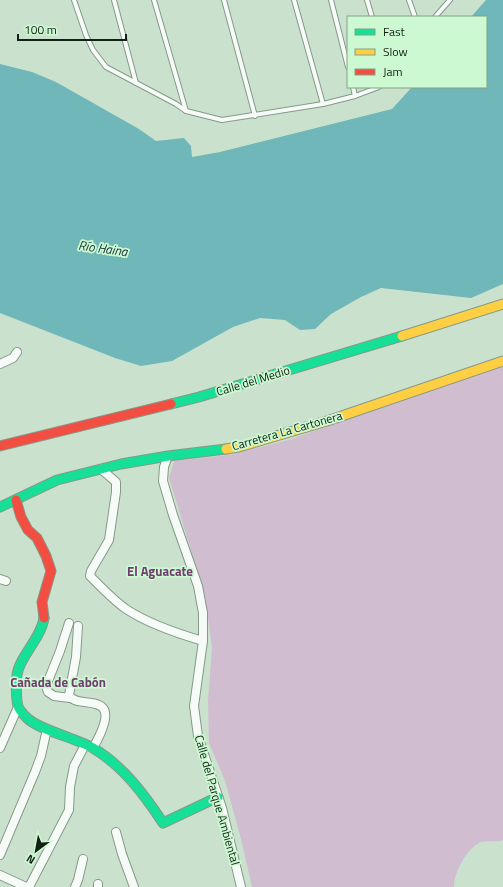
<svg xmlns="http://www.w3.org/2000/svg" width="503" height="887" font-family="'Titillium Web',sans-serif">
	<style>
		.green { fill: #d1bdd0 }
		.water { fill: #70b7b9 }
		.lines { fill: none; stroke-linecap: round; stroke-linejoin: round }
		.lane-casing { stroke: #869989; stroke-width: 6 }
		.street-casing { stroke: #869989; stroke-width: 10 }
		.fast-casing { stroke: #869989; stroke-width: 11 }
		.slow-casing { stroke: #869989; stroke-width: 11 }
		.jam-casing { stroke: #869989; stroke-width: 11 }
		.lane { stroke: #f7fbf8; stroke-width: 4 }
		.street { stroke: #f7fbf8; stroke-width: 8 }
		.fast { stroke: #16e098; stroke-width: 9 }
		.slow { stroke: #ffcf43; stroke-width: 9 }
		.jam { stroke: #f24e42; stroke-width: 9 }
		.labels { text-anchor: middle; stroke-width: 3.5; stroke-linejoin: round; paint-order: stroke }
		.street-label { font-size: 12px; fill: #112114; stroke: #cdf9d2 }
		.water-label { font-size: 13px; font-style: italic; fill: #173438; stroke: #cdf9d2 }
		.neighbourhood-label { font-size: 13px; font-weight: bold; fill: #713d6f; stroke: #cdf9d2 }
	</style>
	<rect width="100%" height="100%" fill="#cae2cd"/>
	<path class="green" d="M503 366V840C496 843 488 840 481 842 467 848 454 872 454 887H252L241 839 225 781 209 743 208 701 212 648 205 596 169 478 174 461 229 455 288 440Z"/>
	<path class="water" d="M486 0H503V284L471 298 381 288 361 297 331 314 315 329 300 330 285 320 260 318 233 327 172 361 141 366 115 358 0 313V64L32 72 56 82 139 129 156 141 184 138 191 146 192 157 220 152 392 109 412 87H486V17H471Z"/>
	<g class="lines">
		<defs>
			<g id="lane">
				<path d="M74 0 86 35 93 50 106 67 176 104 186 111 222 120 323 104 355 96 379 87"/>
				<path d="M114 0 136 83"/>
				<path d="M154 0 186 111"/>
				<path d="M224 0 255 116"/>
				<path d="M294 0 323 104"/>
				<path d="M331 0 348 67"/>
				<path d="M367 0 372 17"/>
				<path d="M409 0 415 17"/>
				<path d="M435 17 450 0"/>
				<path d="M353 87 355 96"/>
			</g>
			<g id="street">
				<path d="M0 364 13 358 17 352"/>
				<path d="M168 456 164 467 163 481 173 515 198 586 203 613V641L194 706 198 736 222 808 241 887"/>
				<path d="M101 469 116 482V492L109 540 91 571 90 576C101 587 113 600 126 609 147 623 179 634 203 641"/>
				<path d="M0 579 6 581"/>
				<path d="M69 623 60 651 46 686 48 692 54 696 70 698"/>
				<path d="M78 626 76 657 69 695C76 712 129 685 93 748"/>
				<path d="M0 748 18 707"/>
				<path d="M116 832 122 854 134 887"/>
				<path d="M0 855 35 772 41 756 47 729"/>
				<path d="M0 875 26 887"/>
				<path d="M29 887 69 810 70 787 74 766 85 745"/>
				<path d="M75 887 78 880 83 859"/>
				<path d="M98 887V884"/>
			</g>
			<g id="fast">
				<path d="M171 404 199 397 402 336"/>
				<path d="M0 507 57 480 121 464 168 456 226 449"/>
				<path d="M44 618C41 639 19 657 17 675 16 682 16 699 18 706 19 710 24 715 27 718 39 730 76 738 93 748 123 766 144 794 163 823L218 797"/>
			</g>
			<g id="slow">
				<path d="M402 336 503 304"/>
				<path d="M226 449 239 447 327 421 503 361"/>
			</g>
			<g id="jam">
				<path d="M0 446 171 404"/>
				<path d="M16 500 21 517 28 530 37 538 46 556 51 571 42 602 44 618"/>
			</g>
		</defs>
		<use href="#lane" class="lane-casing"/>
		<use href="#street" class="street-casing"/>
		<use href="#fast" class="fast-casing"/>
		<use href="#slow" class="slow-casing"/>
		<use href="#jam" class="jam-casing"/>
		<use href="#lane" class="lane"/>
		<use href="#street" class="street"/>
		<use href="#fast" class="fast"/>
		<use href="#slow" class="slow"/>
		<use href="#jam" class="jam"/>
	</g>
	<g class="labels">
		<g class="street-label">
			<text transform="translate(253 381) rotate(-17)" y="4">Calle del Medio</text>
			<text transform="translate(287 431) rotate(-16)" y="4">Carretera La Cartonera</text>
			<text transform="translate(217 800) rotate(74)" y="4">Calle del Parque Ambiental</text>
		</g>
		<g class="water-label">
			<text transform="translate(103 248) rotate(8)" y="5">Río Haina</text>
		</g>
		<g class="neighbourhood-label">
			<text x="160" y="576">El Aguacate</text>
			<text x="58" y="687">Cañada de Cabón</text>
		</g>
	</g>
	<rect x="347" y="16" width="140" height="72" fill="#cdf9d2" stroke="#82a386"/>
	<rect x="355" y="29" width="20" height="6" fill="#16e098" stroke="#82a386"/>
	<text x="383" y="36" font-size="12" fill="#112114">Fast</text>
	<rect x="355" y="49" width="20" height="6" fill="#ffcf43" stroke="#82a386"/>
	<text x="383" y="56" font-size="12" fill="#112114">Slow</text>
	<rect x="355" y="69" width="20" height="6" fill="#f24e42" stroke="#82a386"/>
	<text x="383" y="76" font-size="12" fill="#112114">Jam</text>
	<g transform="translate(36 851) rotate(212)" stroke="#cdf9d2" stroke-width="3" paint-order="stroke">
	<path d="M0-3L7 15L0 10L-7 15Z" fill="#112114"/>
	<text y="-6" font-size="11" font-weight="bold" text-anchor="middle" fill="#112114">N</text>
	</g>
	<path d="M18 34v6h108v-6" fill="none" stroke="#112114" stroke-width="2"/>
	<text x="24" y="34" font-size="12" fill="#112114" stroke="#cdf9d2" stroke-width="3" paint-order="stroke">100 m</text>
</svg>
